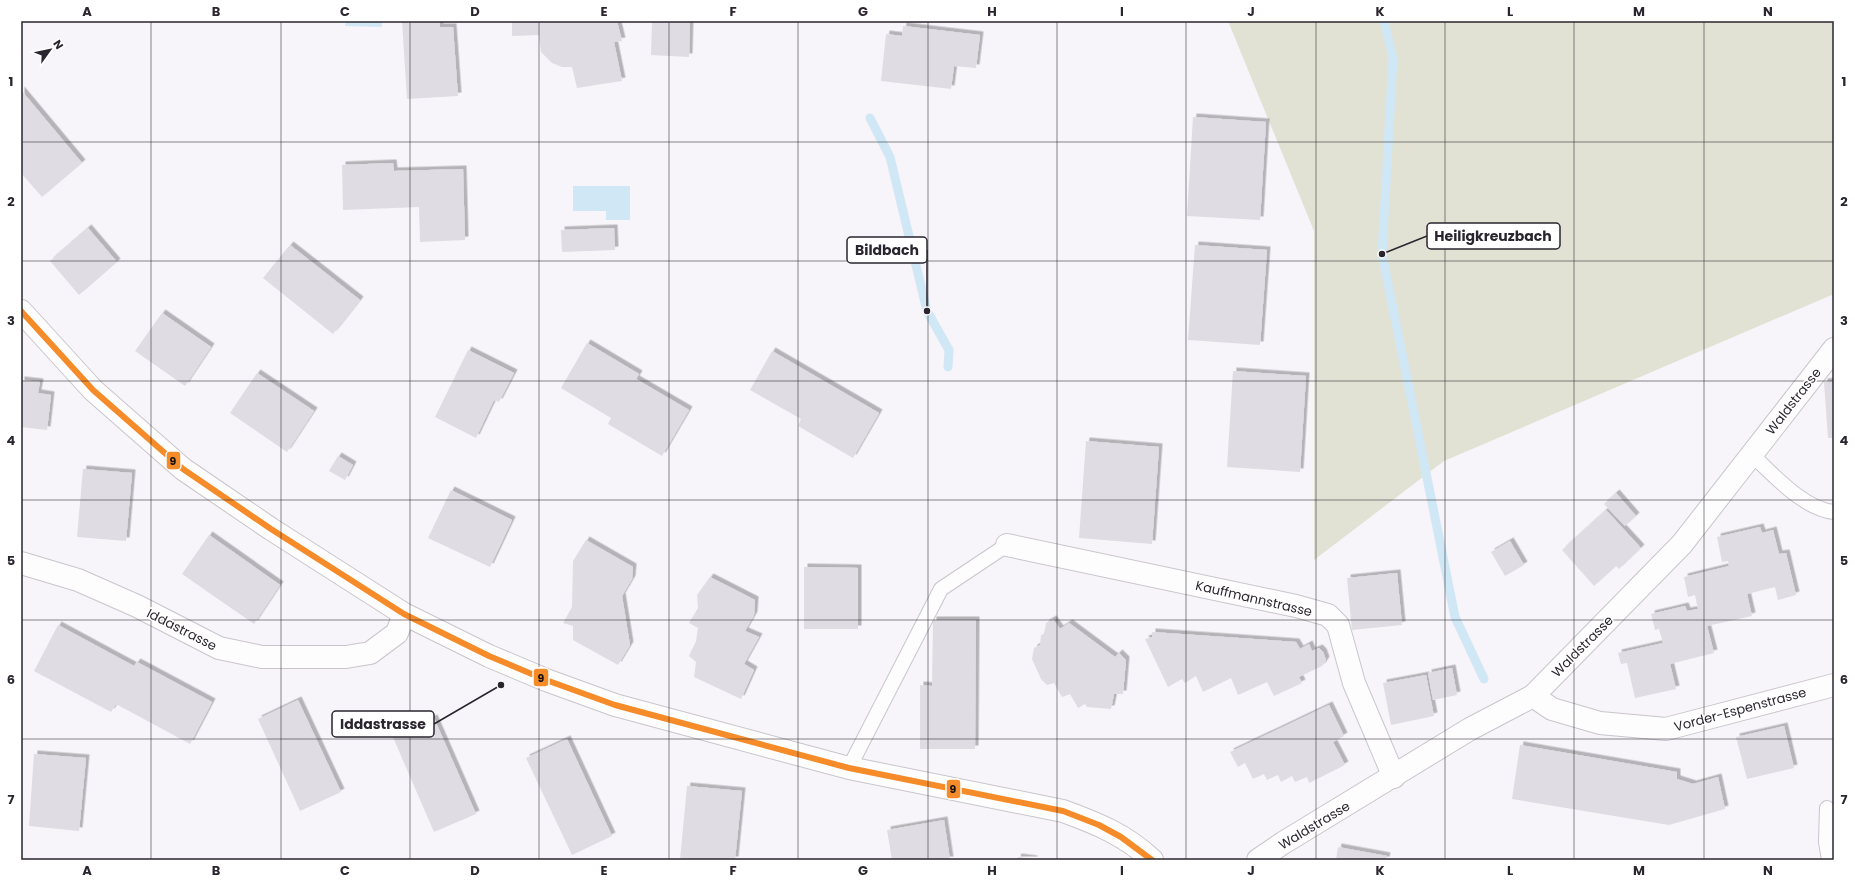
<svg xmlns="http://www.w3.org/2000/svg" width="1855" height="881" font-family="Poppins,sans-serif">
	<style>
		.green { fill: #e2e2d4 }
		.water { fill: #d0e7f5 }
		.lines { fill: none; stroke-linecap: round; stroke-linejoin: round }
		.stream { stroke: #d0e7f5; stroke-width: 9 }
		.building { fill: #e0dce3; filter: url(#shadow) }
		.service-casing { stroke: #c9c5cc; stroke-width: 16 }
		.minor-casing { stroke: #c9c5cc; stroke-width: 24 }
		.tertiary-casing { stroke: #c9c5cc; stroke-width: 24 }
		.service { stroke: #fefdfe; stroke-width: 14 }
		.minor { stroke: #fefdfe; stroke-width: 22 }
		.tertiary { stroke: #fefdfe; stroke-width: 22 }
		.bus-1-casing { stroke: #fff; stroke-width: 9 }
		.bus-1 { stroke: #f68b29; stroke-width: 6 }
		.grid { fill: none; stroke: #2a252e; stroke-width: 1; stroke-opacity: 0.55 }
		.labels { text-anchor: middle; stroke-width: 3; stroke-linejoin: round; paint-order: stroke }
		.street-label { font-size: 13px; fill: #2a252e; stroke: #fff }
		.leader { fill: none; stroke: #2a252e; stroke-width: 1.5 }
		.callout-dot { fill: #2a252e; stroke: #fff; stroke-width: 1.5 }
		.callout { fill: #fff; stroke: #2a252e; stroke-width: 1.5 }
		.callout-label { font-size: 14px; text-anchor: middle; font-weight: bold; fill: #2a252e }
		.line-badge { stroke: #fff; stroke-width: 1.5 }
		.pale-badge-label { font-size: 11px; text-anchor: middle; font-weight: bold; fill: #111 }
		.neatline { fill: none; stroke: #2a252e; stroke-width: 1.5 }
		.grid-label { font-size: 13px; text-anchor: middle; font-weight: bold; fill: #2a252e }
	</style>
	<defs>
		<filter id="shadow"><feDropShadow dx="3.5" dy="-3.5" stdDeviation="0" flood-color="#0004"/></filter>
	</defs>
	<rect width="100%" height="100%" fill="#f7f4fa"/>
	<path class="green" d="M1228 21H1834V294L1444 461 1314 560V231Z"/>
	<g class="water">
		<path d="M346 21H382V27L345 26Z"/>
		<path d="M573 186H630V220H606V211H573Z"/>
	</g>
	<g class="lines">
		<g class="stream">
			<path d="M1384 21 1393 58 1382 254 1455 617 1484 679"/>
			<path d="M870 118 890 157 927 311 949 350 948 367"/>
		</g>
	</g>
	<g class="building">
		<path d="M402 21H440V27H453L458 96 407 99Z"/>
		<path d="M512 21H617L622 41 614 42 622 81 577 88 572 67H562L552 63 541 52 539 35 512 36Z"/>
		<path d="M652 21H690L689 57 651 55Z"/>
		<path d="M903 26 980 35 976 68 954 66 951 89 881 81 886 34 902 36Z"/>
		<path d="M21 90 82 163 42 197 21 173Z"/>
		<path d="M1193 117 1266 122 1260 220 1187 216Z"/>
		<path d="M393 163 394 171 463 169 465 240 420 242 419 207 343 210 342 165Z"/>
		<path d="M88 228 117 262 79 295 50 261Z"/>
		<path d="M614 228 615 250 562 252 561 230Z"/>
		<path d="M290 245 360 300 333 334 263 278Z"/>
		<path d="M1195 245 1267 250 1260 345 1188 340Z"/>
		<path d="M162 313 211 347 185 386 135 351Z"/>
		<path d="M587 343 639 374 636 379 689 410 662 456 608 424 611 418 561 388Z"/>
		<path d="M468 350 514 373 499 402 494 400 476 438 435 417Z"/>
		<path d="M772 351 879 413 853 458 798 426 801 419 750 390Z"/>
		<path d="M1233 371 1306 376 1300 472 1227 467Z"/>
		<path d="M257 373 314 411 287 452 230 413Z"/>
		<path d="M21 380 40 382 38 393 51 395 47 430 21 427Z"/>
		<path d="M1834 381V438H1828L1824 382Z"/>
		<path d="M1086 441 1159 447 1152 544 1079 538Z"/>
		<path d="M338 456 353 465 345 480 329 471Z"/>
		<path d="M83 469 132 473 126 541 77 537Z"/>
		<path d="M451 490 512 520 490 567 428 538Z"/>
		<path d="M1616 493 1636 516 1625 526 1604 504Z"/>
		<path d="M1606 510 1641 548 1619 569 1616 566 1594 586 1562 550Z"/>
		<path d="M1760 527 1762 533 1773 530 1779 554 1786 553 1796 595 1778 600 1775 587 1747 594 1752 616 1707 626 1714 653 1670 664 1676 689 1635 698 1627 663 1621 664 1618 653 1663 643 1659 629 1655 630 1651 614 1685 606 1687 611 1698 609 1695 595 1688 597 1684 577 1729 566 1728 561 1722 562 1717 537Z"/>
		<path d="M209 535 280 585 254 624 182 574Z"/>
		<path d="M586 540 633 567 632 579 622 596 630 645 618 665 573 640V626L563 623 572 607 573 561Z"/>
		<path d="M1510 541 1524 565 1505 576 1491 552Z"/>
		<path d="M804 567 858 568V629H804Z"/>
		<path d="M1397 573 1402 625 1352 630 1347 578Z"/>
		<path d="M710 577 755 600 754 615 745 631 759 637 744 664 754 670 741 699 694 677 696 662 689 656 696 641 698 628 689 623 698 608 697 595Z"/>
		<path d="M1053 619 1060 629 1069 623 1115 657 1119 653 1126 660 1123 694H1114L1111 709 1087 707 1085 704 1078 708 1070 694 1062 697 1054 683 1047 685 1041 679 1032 659 1034 648 1040 645 1041 635 1044 634 1046 623Z"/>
		<path d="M933 620H976L975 749H920V685L932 686Z"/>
		<path d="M58 625 134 666 137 662 212 702 190 744 116 704 111 712 34 671Z"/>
		<path d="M1152 632 1296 642 1300 649 1309 644 1312 651 1319 648 1323 652 1326 660 1322 666 1299 677 1302 683 1274 696 1267 682 1238 695 1231 678 1203 692 1196 676 1185 683 1182 679 1168 687 1145 639 1152 637Z"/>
		<path d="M1452 668 1457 695 1433 700 1428 673Z"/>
		<path d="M1426 675 1434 716 1391 725 1383 683Z"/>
		<path d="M298 700 341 792 300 811 258 719Z"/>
		<path d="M1329 705 1344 736 1333 742 1345 765 1309 783 1307 777 1295 782 1292 776 1281 782 1278 775 1267 780 1264 774 1253 779 1245 763 1238 767 1230 752Z"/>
		<path d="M434 718 476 814 434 832 392 735Z"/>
		<path d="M1784 726 1794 768 1747 779 1736 737Z"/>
		<path d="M567 739 612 836 572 855 526 758Z"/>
		<path d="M1520 745 1677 772V779L1693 784 1718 777 1725 809 1669 825 1512 799Z"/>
		<path d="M34 754 86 758 79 831 29 826Z"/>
		<path d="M687 786 742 791 735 860H680Z"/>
		<path d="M944 820 950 860H892L887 830Z"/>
		<path d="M1338 847 1387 856 1386 860H1336Z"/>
		<path d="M1018 857 1034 859V860H1017Z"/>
	</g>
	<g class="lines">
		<defs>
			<g id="service">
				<path d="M1751 454C1773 474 1803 509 1834 512"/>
				<path d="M849 768 941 589 1007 545"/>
				<path d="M1827 808 1826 842 1829 860"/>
			</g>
			<g id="minor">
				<path d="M1007 545 1296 606 1328 615 1338 625 1354 683 1394 777"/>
				<path d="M21 563 78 580 137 606 219 648 262 657H346L370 653 397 633 404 614"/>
				<path d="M1533 696 1552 709 1600 723 1666 729 1834 685"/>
				<path d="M1258 860 1283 843 1470 729 1533 696 1682 544 1834 349"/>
			</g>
			<path id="tertiary" d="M21 311 93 390 183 469 271 529 404 614 489 656 546 680 615 705 849 768 1063 811C1096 823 1126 835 1152 860"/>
		</defs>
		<use href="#service" class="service-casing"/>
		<use href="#minor" class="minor-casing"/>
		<use href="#tertiary" class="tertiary-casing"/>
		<use href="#service" class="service"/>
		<use href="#minor" class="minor"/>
		<use href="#tertiary" class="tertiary"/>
		<defs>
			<path id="bus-1" d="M21 311 93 390 183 469 271 529 404 614 489 656 546 680 615 705 849 768 1063 811 1099 825 1121 837 1152 860"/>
		</defs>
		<use href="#bus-1" class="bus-1-casing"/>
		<use href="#bus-1" class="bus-1"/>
	</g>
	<path class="grid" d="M151 21V860M281 21V860M410 21V860M539 21V860M669 21V860M798 21V860M928 21V860M1057 21V860M1186 21V860M1316 21V860M1445 21V860M1574 21V860M1704 21V860M21 142H1834M21 261H1834M21 381H1834M21 500H1834M21 620H1834M21 739H1834"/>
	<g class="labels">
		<g class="street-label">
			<text transform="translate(1793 401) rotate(-52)" y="5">Waldstrasse</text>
			<text transform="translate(1254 598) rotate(13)" y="5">Kauffmannstrasse</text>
			<text transform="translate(182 629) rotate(27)" y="5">Iddastrasse</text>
			<text transform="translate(1582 646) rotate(-45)" y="5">Waldstrasse</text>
			<text transform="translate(1740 709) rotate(-15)" y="5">Vorder-Espenstrasse</text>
			<text transform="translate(1314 825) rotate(-31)" y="5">Waldstrasse</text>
		</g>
	</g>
	<path class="leader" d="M1382 254L1427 236M927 311L927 250M501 685L434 724"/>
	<g class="callout-dot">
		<circle cx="1382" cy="254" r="4"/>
		<circle cx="927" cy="311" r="4"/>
		<circle cx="501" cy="685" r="4"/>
	</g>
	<g class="callout">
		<rect x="1427" y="223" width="133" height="26" rx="4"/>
		<rect x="847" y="237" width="80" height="26" rx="4"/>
		<rect x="332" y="711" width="102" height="26" rx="4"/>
	</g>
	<g class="callout-label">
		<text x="1493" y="241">Heiligkreuzbach</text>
		<text x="887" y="255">Bildbach</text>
		<text x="383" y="729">Iddastrasse</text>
	</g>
	<g class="line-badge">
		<rect x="166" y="451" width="15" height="19" rx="4" fill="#f68b29"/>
		<rect x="533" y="668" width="16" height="19" rx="4" fill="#f68b29"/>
		<rect x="946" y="779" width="15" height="20" rx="4" fill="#f68b29"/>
	</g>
	<g class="pale-badge-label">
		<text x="173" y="465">9</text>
		<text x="541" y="682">9</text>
		<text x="953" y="793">9</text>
	</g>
	<rect width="1855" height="881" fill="none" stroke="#ffffff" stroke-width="44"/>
	<g transform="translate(50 50) rotate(57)" stroke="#ffffff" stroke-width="3" paint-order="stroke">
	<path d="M0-3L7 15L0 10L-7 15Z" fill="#2a252e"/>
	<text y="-6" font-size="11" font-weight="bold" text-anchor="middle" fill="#2a252e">N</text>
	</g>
	<rect x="22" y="22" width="1811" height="837" class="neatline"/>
	<g class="grid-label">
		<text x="87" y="16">A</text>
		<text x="216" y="16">B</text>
		<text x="345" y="16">C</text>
		<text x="475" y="16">D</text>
		<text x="604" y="16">E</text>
		<text x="733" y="16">F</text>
		<text x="863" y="16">G</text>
		<text x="992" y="16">H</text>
		<text x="1122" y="16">I</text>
		<text x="1251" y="16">J</text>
		<text x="1380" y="16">K</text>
		<text x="1510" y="16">L</text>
		<text x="1639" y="16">M</text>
		<text x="1768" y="16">N</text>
		<text x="11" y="86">1</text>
		<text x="1844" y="86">1</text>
		<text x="11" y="206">2</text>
		<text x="1844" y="206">2</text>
		<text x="11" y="325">3</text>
		<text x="1844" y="325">3</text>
		<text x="11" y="445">4</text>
		<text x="1844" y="445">4</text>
		<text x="11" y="565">5</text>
		<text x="1844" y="565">5</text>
		<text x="11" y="684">6</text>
		<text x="1844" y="684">6</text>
		<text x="11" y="804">7</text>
		<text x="1844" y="804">7</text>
		<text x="87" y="875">A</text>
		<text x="216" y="875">B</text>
		<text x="345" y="875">C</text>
		<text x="475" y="875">D</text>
		<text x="604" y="875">E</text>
		<text x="733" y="875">F</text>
		<text x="863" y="875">G</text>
		<text x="992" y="875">H</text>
		<text x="1122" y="875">I</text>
		<text x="1251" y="875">J</text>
		<text x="1380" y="875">K</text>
		<text x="1510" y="875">L</text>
		<text x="1639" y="875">M</text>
		<text x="1768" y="875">N</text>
	</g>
</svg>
